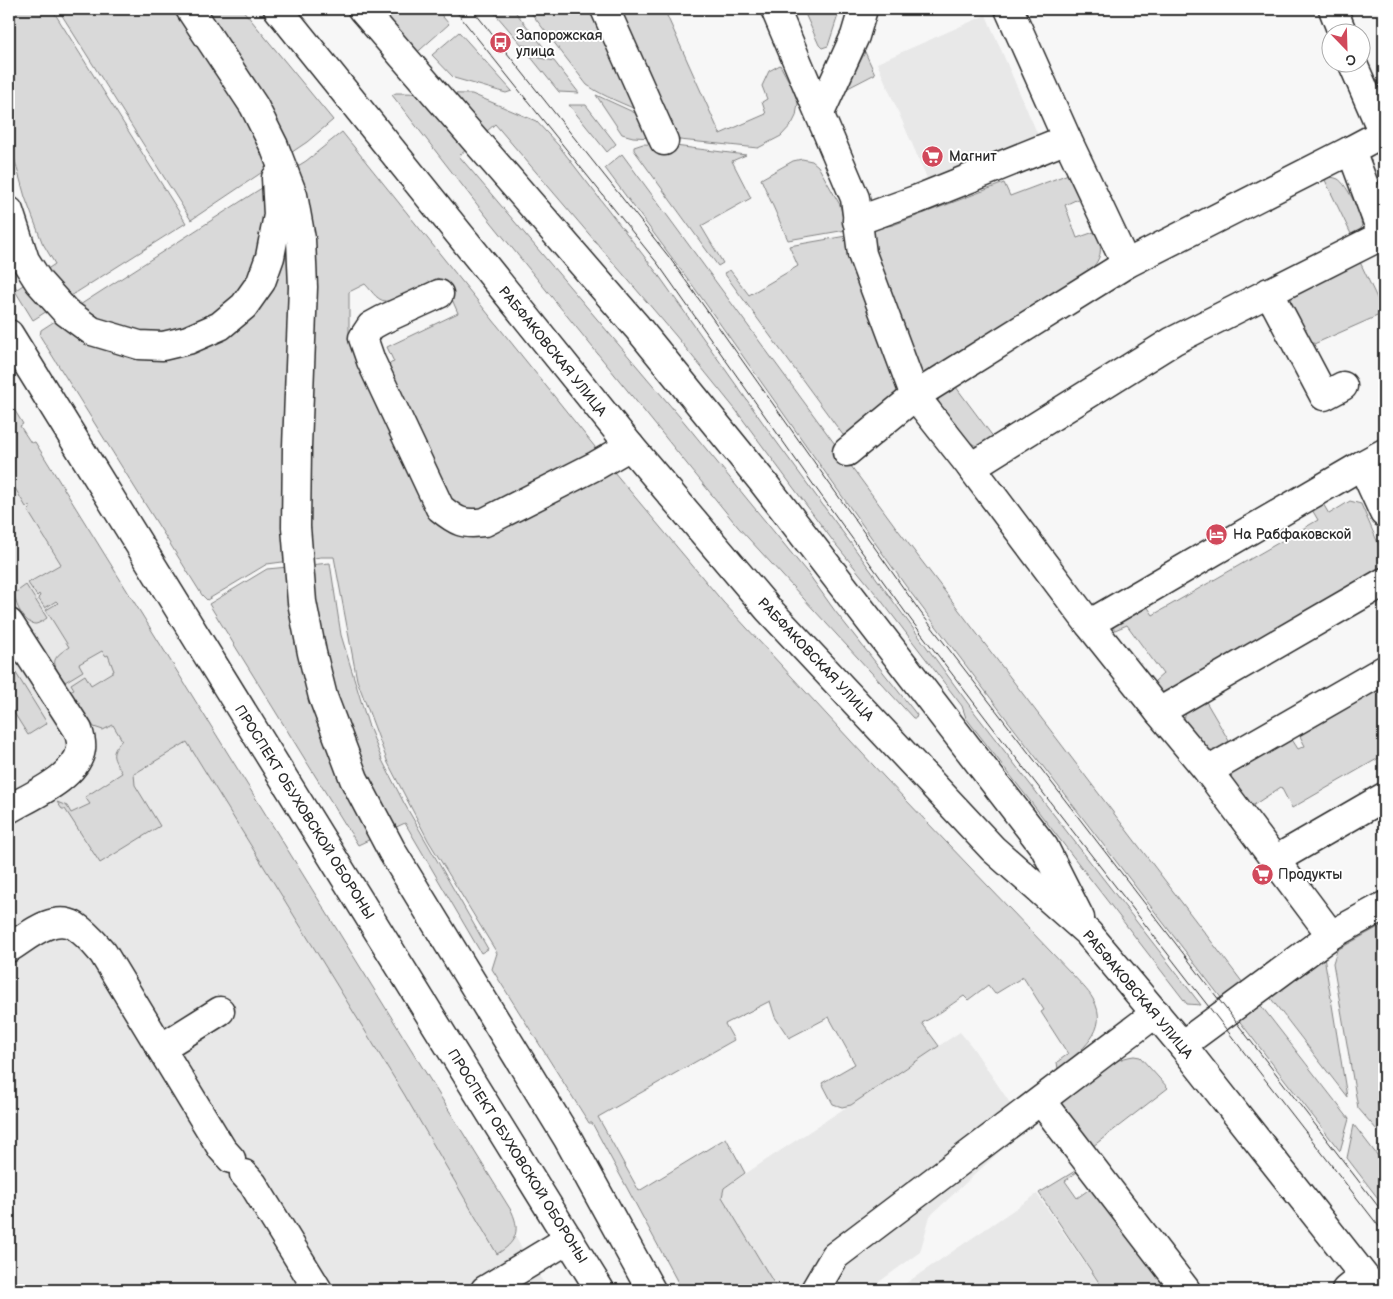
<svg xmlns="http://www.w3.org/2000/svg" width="1393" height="1299" font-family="'Balsamiq Sans',sans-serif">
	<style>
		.built { fill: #e8e8e8 }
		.green { fill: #d9d9d9; stroke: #828282 }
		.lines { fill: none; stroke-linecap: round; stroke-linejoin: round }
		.minor-casing { stroke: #2b2b2b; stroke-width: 31 }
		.major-casing { stroke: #2b2b2b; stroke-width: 31 }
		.minor { stroke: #fff; stroke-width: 28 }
		.major { stroke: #fff; stroke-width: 28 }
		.tram { stroke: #2b2b2b; stroke-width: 1 }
		.labels { text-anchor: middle; stroke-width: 4; stroke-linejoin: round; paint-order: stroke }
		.poi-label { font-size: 14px; fill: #2b2b2b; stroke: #fff; text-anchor: start }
		.street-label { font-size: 14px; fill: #2b2b2b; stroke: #fff }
	</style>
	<rect width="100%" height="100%" fill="#f7f7f7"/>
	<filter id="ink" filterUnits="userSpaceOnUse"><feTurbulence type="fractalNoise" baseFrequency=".02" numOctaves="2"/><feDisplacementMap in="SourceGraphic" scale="10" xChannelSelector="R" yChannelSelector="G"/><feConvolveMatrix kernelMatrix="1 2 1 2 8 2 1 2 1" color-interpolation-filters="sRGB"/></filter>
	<g filter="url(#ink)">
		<g class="built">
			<path d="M986 15 1038 135 929 183 877 63Z"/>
			<path d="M9 419 204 733 548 1290H9Z"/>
			<path d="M960 1032 973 1048 1026 1127 930 1216 920 1252 868 1290H778L722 1197 724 1188Z"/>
			<path d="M1037 1194 1103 1290H896Z"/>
		</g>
		<g class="green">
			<path d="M9 9H52L186 223 33 320 9 281V275L17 289 55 264 42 242 25 197 9 140Z"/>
			<path d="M58 9H242L333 120 307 142 191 220Z"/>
			<path d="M351 9H436L449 24 402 66Z"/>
			<path d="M491 9H513L546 50 522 45Z"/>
			<path d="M528 9H598L644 113C625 104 604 97 587 85Z"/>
			<path d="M613 9H664L720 134 766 114 762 102 767 99 762 86 769 71 780 65 792 87 798 103 796 116 792 124 781 136 758 148 670 139Z"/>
			<path d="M803 9H840L828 46 822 48 819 45Z"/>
			<path d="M459 32 512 91 506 93 454 78 432 55Z"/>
			<path d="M865 52 875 74 846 89Z"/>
			<path d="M530 56 554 61 579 93 559 92Z"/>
			<path d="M396 93 472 94 536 121 559 146 657 273 773 437 975 713 1201 1005 1187 1004 966 718 962 706 880 599 833 541 735 409 676 336 495 124 459 156 685 423 810 576 835 611 917 715 916 718H913L738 527 483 212 392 95Z"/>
			<path d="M596 95 644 117 653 138 633 137 622 134Z"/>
			<path d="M569 105H586L616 144 607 152Z"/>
			<path d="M342 132 595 447 593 454 480 512 464 510 448 501 381 367 394 362 387 347 458 313 450 295 447 296 438 278 390 301C378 303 373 292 365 284L349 292V340L431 511 448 529 594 475 614 472 723 602 885 778 1072 974C1079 982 1088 990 1093 999 1111 1030 1080 1052 1058 1069L1057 1062 1068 1054 1041 1012 1044 1010 1023 977 995 994 988 985 968 1000 964 996C950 1005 937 1016 922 1023L939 1046 851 1105 842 1107 833 1104 822 1083 855 1064 829 1017 789 1038 775 1017 770 1001 725 1024 734 1040 598 1117 639 1191 726 1138 745 1173 724 1188 722 1197 778 1290H682L592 1123H589L492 969 497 953 428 840 388 763 357 680 334 557H321L267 564 207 600 202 595 40 336 41 330 257 191 306 161Z"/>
			<path d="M643 144 667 145 746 155 732 161 751 198 701 226 723 263 718 266 634 150V147Z"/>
			<path d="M622 154 895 526 1243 983 1222 999 1005 717 905 585 696 290 605 168Z"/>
			<path d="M802 159 812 161 818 166 840 205 846 230 788 240 761 179 793 161Z"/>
			<path d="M1071 173 1082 197 1065 205 1077 238 1097 231C1103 252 1102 258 1087 274L922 377 867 230 893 225 1004 183 1010 196Z"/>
			<path d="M1323 176C1328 177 1334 177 1338 179 1347 184 1365 220 1361 229L1351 234Z"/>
			<path d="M846 236 901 394 848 435H843L724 273 730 270 749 295 798 266 789 246Z"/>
			<path d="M1360 262 1384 313 1305 348 1281 299Z"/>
			<path d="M953 383 994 438C990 440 985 445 980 446 967 448 943 411 938 400Z"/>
			<path d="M9 401 23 424 20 426 31 443 35 442 512 1212C521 1232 515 1243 497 1254L404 1094 187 742 134 774 135 785 160 826 100 863 65 809H62L57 802 67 806 71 813 90 804 85 797 122 773C113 757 109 755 122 740L113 725 103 730 94 727 70 691 74 689 71 684 85 675 91 685 114 671 108 655 106 656 102 651 79 664 83 671 65 682C52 663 49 660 69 647L46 610 58 603 56 601 45 608 38 598 40 596 39 594 37 596 28 583 61 564 28 511 30 509 29 506 26 507 9 478Z"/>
			<path d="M1350 501 1361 504 1381 550H1384V569L1165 695 1161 693 1154 684 1155 681 1163 674 1127 625 1115 630 1113 627 1114 622 1145 603 1153 615 1318 520 1311 508 1322 502 1329 514Z"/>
			<path d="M330 563 341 635 368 724 382 760 404 803 488 949 481 953 405 823 358 845 209 604 267 569Z"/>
			<path d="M26 585 47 618C44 620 40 623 36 624 25 625 13 602 15 593Z"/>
			<path d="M9 662 47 723 28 735 9 705Z"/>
			<path d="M1384 686V755L1292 808 1281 787 1249 808 1230 781 1233 771 1291 738 1298 749 1305 746 1299 734Z"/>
			<path d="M1205 700 1229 741C1221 746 1215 751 1204 750L1184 720 1186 712Z"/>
			<path d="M1384 924V1030L1381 1033 1384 1038V1086L1381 1090C1390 1102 1383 1118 1377 1130L1358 1108 1333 963 1337 950Z"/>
			<path d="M1324 956 1347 1097 1269 996Z"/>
			<path d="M1259 1003 1349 1119 1340 1151 1237 1018Z"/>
			<path d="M1134 1056 1140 1057 1168 1088 1088 1150 1062 1115 1061 1100C1082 1085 1108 1059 1134 1056Z"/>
			<path d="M1354 1125 1384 1164V1206L1347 1158Z"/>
			<path d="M1080 1168 1081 1169 1065 1181 1077 1198 1094 1186 1174 1290H1104L1039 1193Z"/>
		</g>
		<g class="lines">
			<defs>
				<g id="minor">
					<path d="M605 9 664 141"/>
					<path d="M775 9 855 198 862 254 915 396 971 467 1089 624 1159 712 1208 771 1331 935"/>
					<path d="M1009 9 1067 139 1126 264"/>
					<path d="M1333 9 1342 32"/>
					<path d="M820 113 855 36 863 9"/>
					<path d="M1351 150 1383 133 1352 62"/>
					<path d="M857 221 918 199 1067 139"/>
					<path d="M1269 292 1324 396 1343 386"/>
					<path d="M439 294 382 320 371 326 363 338 371 361 440 508C457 522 463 525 485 522L597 465 630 446"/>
					<path d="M847 452 915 396 1126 264 1351 150 1384 239"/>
					<path d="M1362 465 1384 513"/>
					<path d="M971 467 1173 341 1383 235"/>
					<path d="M9 623 78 730C80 736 82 743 81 749 77 777 31 796 9 809"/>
					<path d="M1089 624 1362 465 1384 453"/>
					<path d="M1159 712 1384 582"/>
					<path d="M1208 771 1384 670"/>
					<path d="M1275 860 1384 797"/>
					<path d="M9 948C27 937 53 913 75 926 86 933 95 944 103 953L222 1149 231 1159"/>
					<path d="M1182 1045 1331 935 1384 906"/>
					<path d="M161 1048 220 1011"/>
					<path d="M1041 1101 1186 1290"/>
					<path d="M244 1174 253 1184 318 1290"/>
					<path d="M485 1290 569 1239"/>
					<path d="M815 1290 835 1256 1156 1013"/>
					<path d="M1346 1290 1363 1276"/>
				</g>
				<g id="major">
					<path d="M190 9 254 106 274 146 293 195 301 239 303 287 297 447 296 527 302 602 312 653 323 697 354 779 393 853 568 1139 651 1290"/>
					<path d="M278 9 630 446 769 610 993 849 1088 933 1182 1045 1375 1290"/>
					<path d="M362 9 637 327 762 481 1044 847 1080 918"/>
					<path d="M9 211 25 260 39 282 66 312 92 331 139 345 163 346 188 340 220 326 244 306 261 282 270 257 278 215 276 178"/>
					<path d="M9 334 600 1290"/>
				</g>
			</defs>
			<use href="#minor" class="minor-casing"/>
			<use href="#major" class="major-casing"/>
			<use href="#minor" class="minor"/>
			<use href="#major" class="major"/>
			<g class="tram">
				<path d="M454 9 658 264 815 487 911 620 1013 754 1384 1233"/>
				<path d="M472 9 669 257 921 613 1384 1214"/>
			</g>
		</g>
	</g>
	<defs>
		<symbol id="bus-disc" viewBox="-11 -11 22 22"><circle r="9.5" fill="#d1495b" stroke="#fff"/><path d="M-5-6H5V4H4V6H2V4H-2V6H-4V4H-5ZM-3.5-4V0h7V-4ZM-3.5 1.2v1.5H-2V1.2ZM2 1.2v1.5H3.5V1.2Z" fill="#fff"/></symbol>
		<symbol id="supermarket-disc" viewBox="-11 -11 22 22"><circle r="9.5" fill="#d1495b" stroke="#fff"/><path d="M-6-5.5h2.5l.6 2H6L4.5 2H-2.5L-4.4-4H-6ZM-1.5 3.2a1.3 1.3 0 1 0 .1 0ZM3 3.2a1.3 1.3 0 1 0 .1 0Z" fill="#fff"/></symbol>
		<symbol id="hotel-disc" viewBox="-11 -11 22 22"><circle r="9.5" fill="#d1495b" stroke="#fff"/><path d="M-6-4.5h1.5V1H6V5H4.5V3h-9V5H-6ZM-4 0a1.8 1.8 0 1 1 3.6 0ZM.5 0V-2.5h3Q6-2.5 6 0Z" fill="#fff"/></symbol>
	</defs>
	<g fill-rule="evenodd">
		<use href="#bus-disc" x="488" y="30" width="25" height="25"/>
		<use href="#supermarket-disc" x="920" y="144" width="25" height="25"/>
		<use href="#hotel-disc" x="1204" y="522" width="25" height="25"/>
		<use href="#supermarket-disc" x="1250" y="862" width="25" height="25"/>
	</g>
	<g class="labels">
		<g class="poi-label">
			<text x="516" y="40">Запорожская<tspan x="516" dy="16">улица</tspan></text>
			<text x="949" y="161">Магнит</text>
			<text x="1233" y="539">На Рабфаковской</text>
			<text x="1278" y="879">Продукты</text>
		</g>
		<g class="street-label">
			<text transform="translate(553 351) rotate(51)" y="5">РАБФАКОВСКАЯ УЛИЦА</text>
			<text transform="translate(816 659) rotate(47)" y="5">РАБФАКОВСКАЯ УЛИЦА</text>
			<text transform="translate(305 812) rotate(58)" y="5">ПРОСПЕКТ ОБУХОВСКОЙ ОБОРОНЫ</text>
			<text transform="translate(1138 994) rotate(50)" y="5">РАБФАКОВСКАЯ УЛИЦА</text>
			<text transform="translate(518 1156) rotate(58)" y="5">ПРОСПЕКТ ОБУХОВСКОЙ ОБОРОНЫ</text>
		</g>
	</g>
	<rect width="1393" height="1299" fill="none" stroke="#fff" stroke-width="30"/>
	<rect x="15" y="15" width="1363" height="1269" fill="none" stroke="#2b2b2b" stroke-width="2" filter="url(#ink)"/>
	<g transform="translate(1346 48) rotate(157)"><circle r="24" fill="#ffffff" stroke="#aaaaaa"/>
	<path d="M0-4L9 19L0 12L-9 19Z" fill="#d1495b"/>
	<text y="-8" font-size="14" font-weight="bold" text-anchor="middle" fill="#2b2b2b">С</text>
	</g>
</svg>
